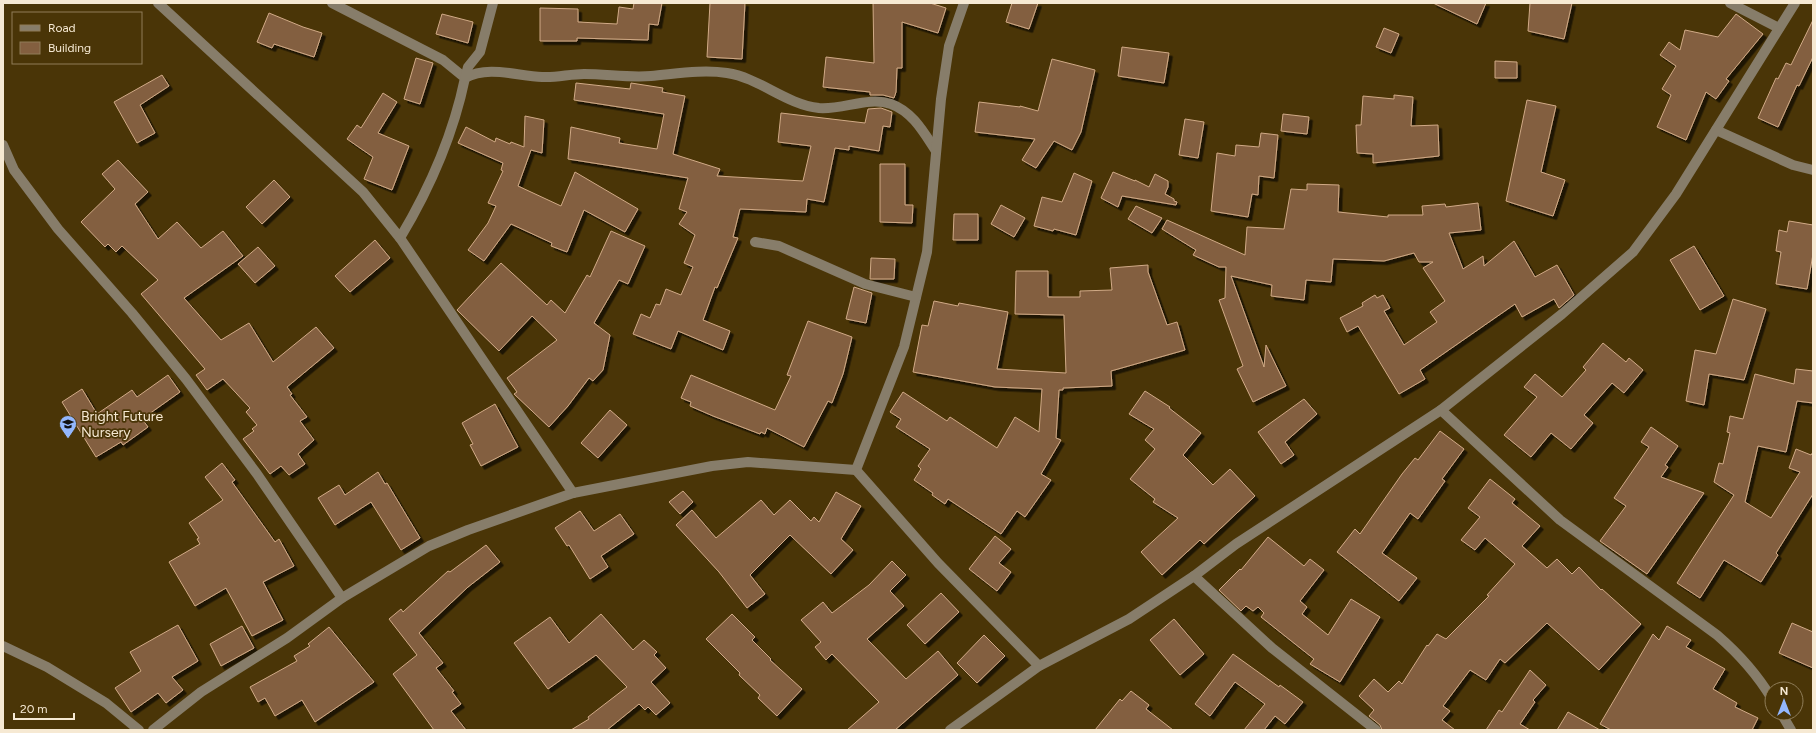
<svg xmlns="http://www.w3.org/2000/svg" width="1816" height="733" font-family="Figtree,sans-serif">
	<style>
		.building { fill: #835f3f; stroke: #d1aa87; filter: url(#shadow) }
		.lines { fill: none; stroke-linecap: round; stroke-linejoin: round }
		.minor { stroke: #877d6a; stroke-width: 10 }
		.labels { text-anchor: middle; stroke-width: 3.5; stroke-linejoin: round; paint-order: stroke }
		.poi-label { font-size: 14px; fill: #f6e9d3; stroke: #4a3507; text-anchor: start }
	</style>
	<defs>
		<filter id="shadow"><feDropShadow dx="3.5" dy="3.5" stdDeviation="0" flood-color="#0009"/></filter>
	</defs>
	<rect width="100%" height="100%" fill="#4a3507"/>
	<g class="building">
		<path d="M634 3H662L658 25 649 24 648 40 577 38V41H540V8L578 9V22L617 24 619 7 633 9Z"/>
		<path d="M710 3H745L742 59 707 57Z"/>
		<path d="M873 3H930L946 8 938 33 902 22V68H897L896 92 894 98 883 95H870V92L823 87 826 57 874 63Z"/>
		<path d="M1012 3H1038L1029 29 1006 22Z"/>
		<path d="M1433 3H1486L1477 24Z"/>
		<path d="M1530 3H1572L1564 39 1528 31Z"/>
		<path d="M269 13 303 27 322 33 314 57 274 44 272 48 257 42Z"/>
		<path d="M442 14 473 22 468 43 436 34Z"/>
		<path d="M1736 14 1763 34 1726 79 1729 81 1716 99 1706 92 1686 140 1657 127 1671 95 1662 89 1676 66 1660 55 1669 42 1680 50 1685 30 1718 37Z"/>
		<path d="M1813 20V57L1799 86 1797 85 1778 127 1758 118 1776 78 1778 79 1786 63 1791 65Z"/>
		<path d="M1384 28 1399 34 1391 53 1376 47Z"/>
		<path d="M1122 47 1169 53 1164 83 1118 76Z"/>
		<path d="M416 58 433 63 420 104 404 99Z"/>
		<path d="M1052 59 1095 70 1081 132 1072 150 1054 141 1036 168 1022 160 1035 139 975 132 979 102 1020 107V106L1038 111Z"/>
		<path d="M1495 61 1517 62V78H1495Z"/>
		<path d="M162 75 169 86 140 105 155 133 137 143 114 102Z"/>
		<path d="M576 83 630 89 631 83 663 88 662 92 685 96 673 154 720 169 717 176 803 181 811 146 778 142 781 113 865 123 868 109 881 108 892 112 890 127 883 126 879 151 849 146V150L835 148 824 202 807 199 806 212 740 209 733 237 738 238 717 288 715 287 703 320 730 331 723 350 678 331 671 349 633 334 641 314 650 318 656 304 660 305 666 289 681 295 693 267 684 263 695 235 679 224 687 212 679 209 688 178 568 159 571 127 620 138 619 143 657 149 664 114 574 100Z"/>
		<path d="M383 93 397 102 378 133 409 146 392 190 364 179 373 157 347 139 357 125 361 128Z"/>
		<path d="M1394 95 1413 97 1411 126 1438 125 1439 156 1373 163V154L1357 153 1356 125H1361L1363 96 1394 99Z"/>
		<path d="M1527 100 1556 106 1541 172 1565 180 1553 216 1506 201Z"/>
		<path d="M1283 114 1309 117 1307 134 1281 131Z"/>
		<path d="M525 116 544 120 542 153 531 150 518 186 561 206 575 172 638 209 625 232 584 210 567 252 551 246 552 243 511 224 484 261 468 250 488 223 496 206 488 203 503 171 501 170 503 163 458 143 466 127 495 142 496 138 510 144 511 142 524 147Z"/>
		<path d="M1185 119 1204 122 1198 158 1179 155Z"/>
		<path d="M1261 133 1278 135 1274 178 1259 176 1258 195 1252 194 1248 217 1211 211 1217 153 1235 156 1236 145 1259 147Z"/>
		<path d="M118 160 148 192 135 204 158 239 177 222 201 248 223 231 243 256 184 298 221 340 249 323 273 362 316 327 334 348 287 387 292 394 290 395 307 417 300 421 314 440 298 454 305 464 289 475 281 466 270 474 243 439 254 431 252 429 257 425 246 412 250 408 223 379 207 390 196 375 205 369 141 294 158 280 122 246 116 252 108 244 105 247 81 222 115 189 102 174Z"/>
		<path d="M880 164H905V205H913L912 223 880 222Z"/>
		<path d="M1113 172 1135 181V180L1149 187 1155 174 1168 181V187L1165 194 1174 199V201L1177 202 1176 205 1122 196 1118 207 1101 198Z"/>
		<path d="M1074 173 1092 181 1076 235 1054 229 1053 231 1034 226 1042 197 1062 202Z"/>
		<path d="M274 180 290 197 262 224 246 207Z"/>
		<path d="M1307 184 1339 185 1338 212 1388 217V215H1423L1422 206 1445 204 1446 207 1478 203 1481 230 1449 233 1463 269 1483 256 1484 266 1514 241 1535 277 1557 265 1574 295 1559 308 1554 299 1522 317 1515 304 1420 370 1425 379 1399 394 1358 326 1347 332 1340 318 1363 306 1362 303 1375 295 1377 298 1383 295 1390 308 1384 311 1404 345 1437 322 1430 312 1445 301 1423 268 1433 262H1419L1414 253 1384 261 1333 259 1331 282 1306 280 1304 300 1271 296 1272 285 1231 276 1264 367 1266 345 1286 386 1253 402 1237 369 1243 366 1219 300 1225 298 1226 267H1219L1193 255 1196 250 1162 229 1167 220 1245 255 1247 227 1284 229 1291 189 1307 190Z"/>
		<path d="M1001 205 1025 218 1014 237 991 224Z"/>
		<path d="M1136 206 1162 218 1152 233 1128 219Z"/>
		<path d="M954 214H978V240H953Z"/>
		<path d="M1789 221 1813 225V254L1807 289 1776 284 1781 252 1776 251 1779 230 1787 232Z"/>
		<path d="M611 231 645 246 628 284 619 280 594 323 610 335 603 370 593 381 589 378 568 406 549 427 514 394 517 392 507 378 557 340 532 316 499 351 457 310 501 263 547 305 551 300 565 313 587 275 590 277Z"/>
		<path d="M375 240 390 258 350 292 335 276Z"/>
		<path d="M1694 246 1724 296 1700 310 1670 260Z"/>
		<path d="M258 247 275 266 255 283 238 264Z"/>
		<path d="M871 258 895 259 894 279H870Z"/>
		<path d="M1148 265V272L1167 325 1177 322 1185 350 1111 371 1112 386 1063 388V390H1059L1056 438 1061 440 1041 474 1051 480 1025 517 1017 511 1001 534 948 499 945 504 932 495 933 493 914 480 921 469 918 466 930 449 896 427 901 419 890 412 903 392 947 421 950 417 997 448 1015 417 1039 432 1042 389 995 387 913 372 922 325 928 326 934 301 958 306 959 303 1008 312 997 369 1066 373 1064 315 1015 314 1016 271H1048V297H1080V291L1112 290 1110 268Z"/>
		<path d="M854 287 872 293 866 323 846 319Z"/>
		<path d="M1733 299 1766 309 1744 380 1709 374 1704 405 1686 401 1695 350 1716 354Z"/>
		<path d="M808 321 852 337 843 374 832 403 828 401 804 447 767 428 765 434 761 432 760 434 713 416 690 406 691 402 681 398 691 375 775 410 791 376 787 375Z"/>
		<path d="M1603 343 1626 362 1629 358 1643 370 1624 393 1612 383 1584 415 1593 423 1571 449 1551 433 1531 457 1504 435 1537 397 1524 387 1535 374 1562 397 1586 370 1583 367Z"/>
		<path d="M1796 369 1813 371V403L1797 401 1786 452 1758 446 1745 502 1771 518 1800 472 1789 468 1796 449 1811 455 1813 452V494L1776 553 1778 555 1761 582 1724 560 1700 598 1677 583 1734 495 1714 482 1719 463 1723 464 1730 433 1727 432 1730 416 1743 419 1755 374 1794 384Z"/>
		<path d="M168 375 180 392 142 419 148 427 123 445 121 442 96 457 62 402 82 389 97 414 132 390 137 397Z"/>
		<path d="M1145 391 1170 407 1169 408 1201 433 1183 455 1213 485 1230 469 1255 496 1204 544 1200 540 1162 575 1141 552 1178 518 1153 502 1155 499 1130 479 1155 449 1145 440 1154 429 1129 414Z"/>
		<path d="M1304 399 1317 414 1285 442 1294 455 1281 464 1258 432Z"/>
		<path d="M495 404 518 447 481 466 470 445 473 444 462 423Z"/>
		<path d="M610 410 627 425 598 458 581 443Z"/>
		<path d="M1651 427 1678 446 1665 465 1668 467 1661 477 1704 493 1647 574 1600 541 1626 506 1614 498 1649 447 1641 442Z"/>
		<path d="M1440 431 1464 449 1442 479 1445 481 1418 519 1410 513 1382 553 1417 578 1399 601 1337 552 1355 529 1360 534 1402 474 1415 458 1418 460Z"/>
		<path d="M222 463 235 480 232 482 275 542 279 539 294 566 263 582 283 620 252 636 226 588 195 606 169 562 200 544 197 539 199 538 189 523 223 500 205 477Z"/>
		<path d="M378 472 385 484 387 483 420 538 401 550 371 502 335 525 318 498 339 485 345 495Z"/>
		<path d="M1490 479 1515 499 1512 503 1540 526 1522 546 1547 568 1557 559 1572 574 1579 567 1601 590 1602 589 1641 624 1599 670 1547 623 1505 663 1500 659 1486 680 1470 670 1443 706 1450 711 1442 720 1455 730H1382L1380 725 1369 716 1374 710 1359 696 1374 679 1388 692 1399 681 1402 684 1427 645 1428 646 1437 634 1446 639 1489 596 1487 595 1515 564 1485 538 1475 550 1461 540 1480 517 1468 508Z"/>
		<path d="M683 491 693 502 680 514 669 502Z"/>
		<path d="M836 492 861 506 841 539 853 550 831 574 790 535 750 575 765 594 747 608 719 572 676 525 692 510 716 538 761 500 774 515 790 500 811 521 814 517 819 522Z"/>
		<path d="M580 511 594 531 620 514 634 534 601 556 608 567 590 579 569 545 567 546 555 528Z"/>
		<path d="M995 536 1011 549 999 563 1011 572 997 591 969 569Z"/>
		<path d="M1268 537 1304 566 1310 559 1324 570 1300 601 1307 607 1302 614 1328 635 1351 599 1380 617 1340 682 1310 664 1314 659 1261 617 1264 613 1258 607 1253 611 1246 606 1241 611 1219 590 1240 569 1241 570Z"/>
		<path d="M486 545 500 562 468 587 419 633 443 663 436 668 454 691 452 692 461 704 451 711 466 730H434L393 674 417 655 389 619 401 609 403 612 448 571 450 572Z"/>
		<path d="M892 561 906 575 890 591 904 606 867 639 906 679 938 651 958 675 895 730H847L879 702 832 654 826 660 815 647 821 642 801 620 823 602 832 613 869 585Z"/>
		<path d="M941 593 959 612 925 644 907 625Z"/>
		<path d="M601 614 633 650 644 640 657 652 654 655 666 668 651 682 670 703 656 715 648 707 645 710 639 704 607 730H571L589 719 588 717 627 687 596 655 548 689 514 643 550 617 569 643Z"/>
		<path d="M732 614 755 637 752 640 771 659 770 660 802 689 777 716 758 698 760 695 739 675 740 673 706 639Z"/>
		<path d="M1174 619 1204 654 1180 675 1150 640Z"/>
		<path d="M1792 623 1813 632V668L1779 653Z"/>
		<path d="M178 625 198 661 172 677 183 690 166 703 158 693 131 712 115 688 141 671 130 652Z"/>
		<path d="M242 626 254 648 221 666 210 644Z"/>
		<path d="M1667 626 1691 640 1686 647 1725 669 1713 689 1737 703 1735 707 1758 718 1752 730H1611L1600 724 1653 634 1659 640Z"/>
		<path d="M329 627 374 682 315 722 302 700 275 716 265 698 258 702 250 687 297 661 294 656 310 646 308 644Z"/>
		<path d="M984 635 1005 656 977 683 957 663Z"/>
		<path d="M1233 654 1279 687 1280 685 1303 702 1285 724 1275 716 1264 730H1244L1265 704 1235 682 1210 716 1195 704Z"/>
		<path d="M1530 670 1546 685 1533 700 1535 702 1520 724 1530 730H1486L1499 710 1502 712Z"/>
		<path d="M1131 691 1149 705 1146 709 1173 730H1095L1120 699 1122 701Z"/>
		<path d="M1568 712 1600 730H1557Z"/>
	</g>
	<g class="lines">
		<g class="minor">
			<path d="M158 3 363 192 400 238 573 493"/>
			<path d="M332 3 443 60 465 78C453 136 430 188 400 238"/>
			<path d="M493 3 480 52 468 67 465 78C488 65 517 76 542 77 556 78 570 74 584 74 607 74 629 78 651 76 675 74 702 69 727 73 760 78 785 104 819 108 843 110 868 96 891 104 913 112 924 133 936 151"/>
			<path d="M964 3 949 46 941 99 927 252 904 347 856 470 938 563 1039 666"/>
			<path d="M1730 3 1779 28"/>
			<path d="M1716 130 1793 165 1813 170"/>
			<path d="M3 145 14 170 58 229 132 313 186 379 257 474 342 598"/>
			<path d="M755 242 779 246 865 284 916 297"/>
			<path d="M1441 410 1560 520 1717 635C1739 654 1757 674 1772 699"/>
			<path d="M1194 576 1272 648 1376 730"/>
			<path d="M3 646 47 667 106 703 139 730"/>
			<path d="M1781 713 1791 730"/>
			<path d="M153 730 201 692 287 638 342 598 429 546 468 530 573 493 712 466 748 462 856 470"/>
			<path d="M950 730 1039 666 1129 619 1194 576 1236 544 1441 410 1562 314 1633 252 1676 194 1795 3"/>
		</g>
	</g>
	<defs>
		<symbol id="school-pin" viewBox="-11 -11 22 30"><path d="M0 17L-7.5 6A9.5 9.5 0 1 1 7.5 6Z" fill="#93b7fd" stroke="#4a3507"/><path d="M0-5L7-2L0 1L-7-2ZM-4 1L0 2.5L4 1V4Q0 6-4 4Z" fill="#111"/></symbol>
	</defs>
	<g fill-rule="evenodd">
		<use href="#school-pin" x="58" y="414" width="20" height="27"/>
	</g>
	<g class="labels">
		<g class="poi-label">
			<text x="81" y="421">Bright Future<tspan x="81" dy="16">Nursery</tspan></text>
		</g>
	</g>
	<rect width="1816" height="733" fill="none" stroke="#f6e9d3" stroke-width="8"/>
	<rect x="12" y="12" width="130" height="52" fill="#4a3507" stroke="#8f7d59"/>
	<rect x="20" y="25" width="20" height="6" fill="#877d6a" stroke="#8f7d59"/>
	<text x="48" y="32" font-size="12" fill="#f6e9d3">Road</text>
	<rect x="20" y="42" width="20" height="12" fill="#835f3f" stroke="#8f7d59"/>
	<text x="48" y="52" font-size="12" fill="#f6e9d3">Building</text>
	<g transform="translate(1784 701)"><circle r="19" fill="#4a3507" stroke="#8f7d59"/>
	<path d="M0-3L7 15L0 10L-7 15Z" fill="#93b7fd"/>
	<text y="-6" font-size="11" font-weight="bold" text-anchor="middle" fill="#f6e9d3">N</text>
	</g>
	<path d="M14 713v6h60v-6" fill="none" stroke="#f6e9d3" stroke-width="2"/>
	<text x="20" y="713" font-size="12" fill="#f6e9d3" stroke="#4a3507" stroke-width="3" paint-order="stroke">20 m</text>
</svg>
